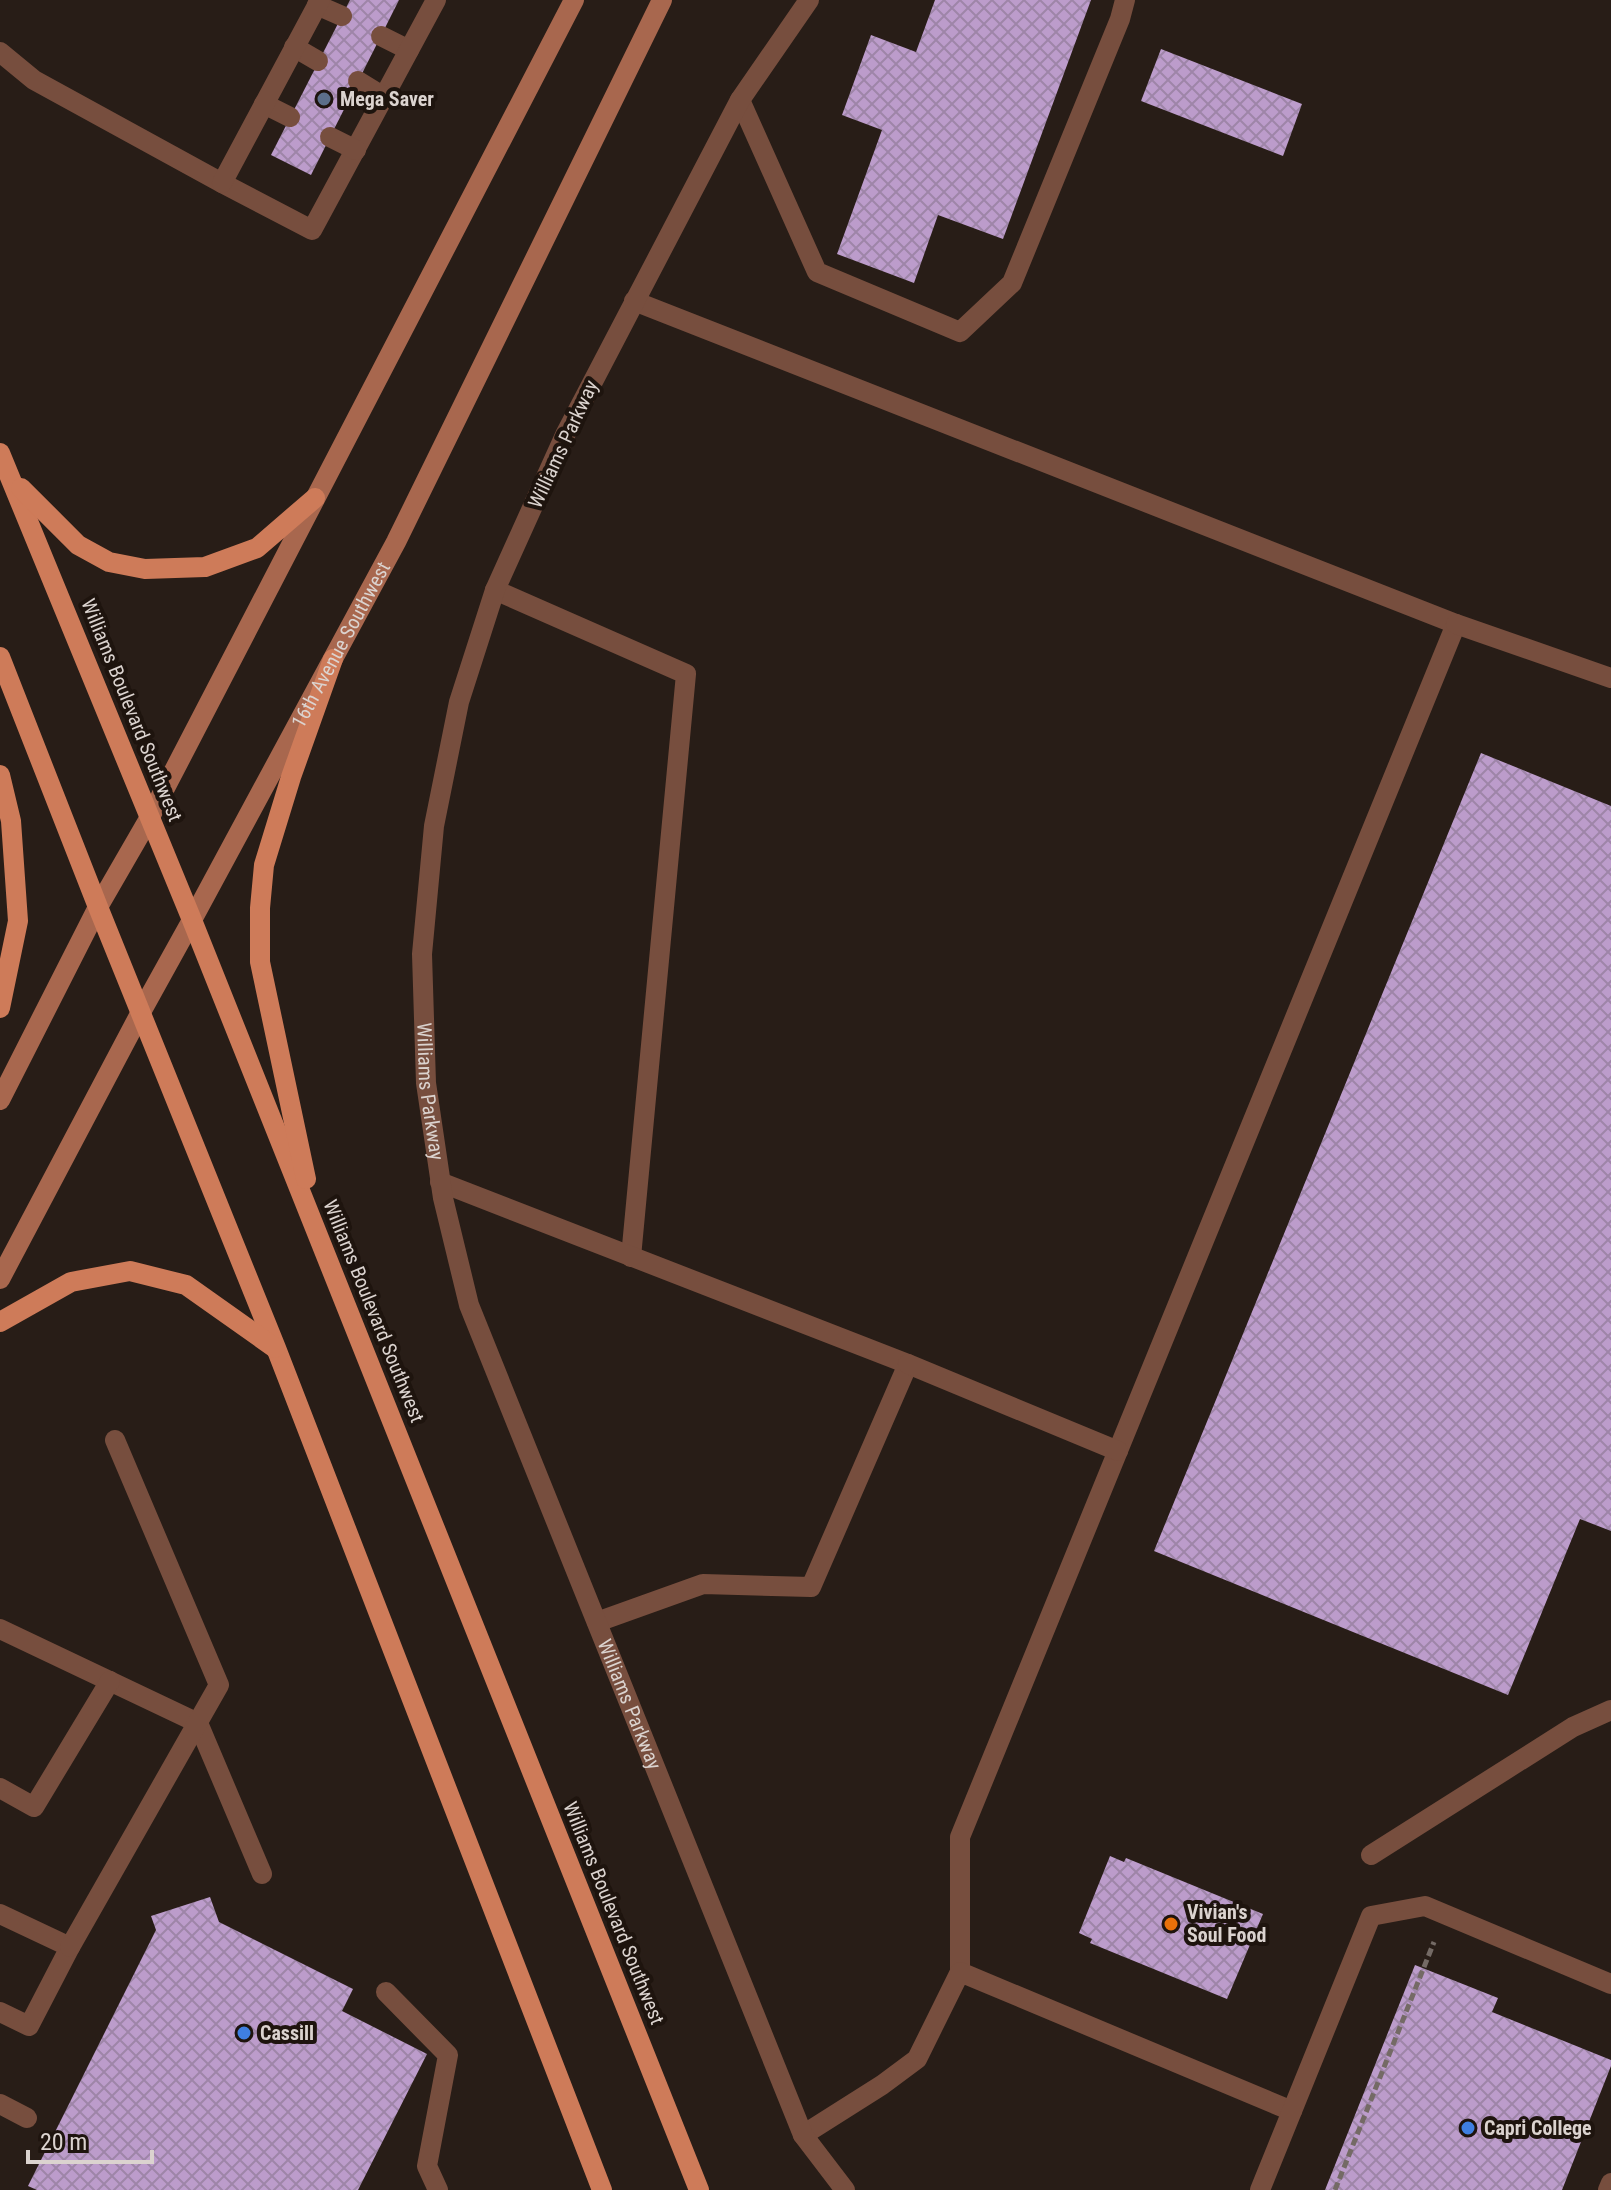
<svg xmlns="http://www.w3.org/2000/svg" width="1611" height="2190" font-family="'Roboto Condensed',sans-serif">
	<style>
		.building { fill: url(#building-cross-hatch) }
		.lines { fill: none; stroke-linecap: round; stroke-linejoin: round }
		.path { stroke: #746a65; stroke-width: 5; stroke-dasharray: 8 4; stroke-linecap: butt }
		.service { stroke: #774e3e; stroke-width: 20 }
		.minor { stroke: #774e3e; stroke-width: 20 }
		.secondary { stroke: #a8674e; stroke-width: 20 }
		.primary { stroke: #ce7b59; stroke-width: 20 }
		.service-dot { fill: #5c6f8a; stroke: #1e140e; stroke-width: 3 }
		.food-dot { fill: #e8710a; stroke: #1e140e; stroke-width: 3 }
		.shop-dot { fill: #3f7fe0; stroke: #1e140e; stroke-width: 3 }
		.labels { text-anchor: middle; stroke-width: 8; stroke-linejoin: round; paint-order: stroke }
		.poi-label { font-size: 20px; font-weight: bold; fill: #dbd3cf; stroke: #1e140e; text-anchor: start }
		.street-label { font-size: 20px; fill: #dbd3cf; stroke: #1e140e }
	</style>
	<defs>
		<pattern id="building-cross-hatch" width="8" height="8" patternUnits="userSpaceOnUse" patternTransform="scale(2)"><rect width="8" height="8" fill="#bc9ccb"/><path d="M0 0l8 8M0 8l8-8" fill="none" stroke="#9e85a8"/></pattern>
	</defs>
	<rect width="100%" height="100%" fill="#281d17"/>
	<g class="building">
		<path d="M350 0H399L311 175 271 155Z"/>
		<path d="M935 0H1091L1003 239 938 215 914 283 837 254 882 130 842 115 871 35 916 52Z"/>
		<path d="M1161 49 1302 104 1283 156 1141 101Z"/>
		<path d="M1481 753 1611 806V1531L1580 1519 1508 1695 1154 1551Z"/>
		<path d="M1110 1856 1124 1862 1126 1858 1263 1914 1227 1999 1090 1943 1092 1939 1079 1933Z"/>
		<path d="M210 1897 219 1922 353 1989 342 2011 427 2054 358 2190H37L28 2186 156 1930 151 1916Z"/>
		<path d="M1415 1965 1498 1998 1492 2012 1611 2060V2066L1562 2190H1325Z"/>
	</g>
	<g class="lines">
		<path class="path" d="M1335 2190 1434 1942"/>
		<g class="service">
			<path d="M317 5 342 16"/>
			<path d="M381 36 409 50"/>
			<path d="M294 47 318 61"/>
			<path d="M0 52 34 80 222 183 312 230 436 0"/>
			<path d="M358 81 384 97"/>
			<path d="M740 100 817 272 960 332 1012 283 1120 19 1125 0"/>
			<path d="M264 104 290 117"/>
			<path d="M330 137 356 150"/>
			<path d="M222 183 320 0"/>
			<path d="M634 301 1456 624 960 1837V1972"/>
			<path d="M495 590 686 674 631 1257"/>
			<path d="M1456 624 1611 678"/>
			<path d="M440 1182 908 1364 811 1587 703 1584 597 1622"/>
			<path d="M908 1364 1118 1451"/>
			<path d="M0 1629 198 1723 262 1874"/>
			<path d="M0 1788 34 1807 110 1681"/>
			<path d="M1371 1855 1573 1727 1611 1710"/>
			<path d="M0 1914 70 1947 29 2026 0 2012"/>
			<path d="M70 1947 219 1685 115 1440"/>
			<path d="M386 1992 448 2055 427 2166 438 2190"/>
			<path d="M0 2104 27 2118"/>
			<path d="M803 2135 882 2085 917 2059 960 1972 1292 2111"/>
			<path d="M1260 2190 1371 1916 1425 1906 1611 1984"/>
			<path d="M1608 2190 1611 2183"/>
		</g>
		<path class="minor" id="s1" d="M809 0 740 100 565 435 495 590 459 702 434 826 422 954 426 1083 443 1198 469 1305 803 2135 845 2190"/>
		<g class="secondary">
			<path d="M0 1100 98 907 150 817 574 0"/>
			<path id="s2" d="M0 1279 141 1012 192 920 396 542 662 0"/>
		</g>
		<g class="primary">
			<path d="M0 453 192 920 699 2190"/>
			<path d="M21 488 78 545 109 562 145 569 205 567 257 548 315 498"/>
			<path d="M0 657 98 907 276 1348 602 2190"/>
			<path d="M0 775 11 821 18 921 0 1008"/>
			<path d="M306 1179 260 962V908L264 865 291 777 333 659"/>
			<path d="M0 1322 71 1282 130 1271 186 1285 275 1348"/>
		</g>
	</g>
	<circle class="service-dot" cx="324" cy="99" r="8"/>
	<circle class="food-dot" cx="1171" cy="1924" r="8"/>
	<g class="shop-dot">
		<circle cx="244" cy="2033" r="8"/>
		<circle cx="1468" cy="2128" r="8"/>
	</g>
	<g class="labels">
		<g class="poi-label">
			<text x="340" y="106">Mega Saver</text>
			<text x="1187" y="1919">Vivian's<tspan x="1187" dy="23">Soul Food</tspan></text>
			<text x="260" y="2040">Cassill</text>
			<text x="1484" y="2135">Capri College</text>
		</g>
		<g class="street-label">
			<text transform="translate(563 444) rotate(-65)" y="7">Williams Parkway</text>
			<text dy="7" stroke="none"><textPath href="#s2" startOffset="720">16th Avenue Southwest</textPath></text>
			<text transform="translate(132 710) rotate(68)" y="7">Williams Boulevard Southwest</text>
			<text dy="7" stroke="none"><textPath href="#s1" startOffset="1180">Williams Parkway</textPath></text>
			<text transform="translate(374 1311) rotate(68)" y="7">Williams Boulevard Southwest</text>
			<text dy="7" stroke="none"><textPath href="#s1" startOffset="1828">Williams Parkway</textPath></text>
			<text transform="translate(614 1913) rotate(68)" y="7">Williams Boulevard Southwest</text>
		</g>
	</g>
	<path d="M28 2150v12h124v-12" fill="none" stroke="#dbd3cf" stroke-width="4"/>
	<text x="40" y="2150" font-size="24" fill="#dbd3cf" stroke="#1e140e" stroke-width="6" paint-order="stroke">20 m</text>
</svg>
